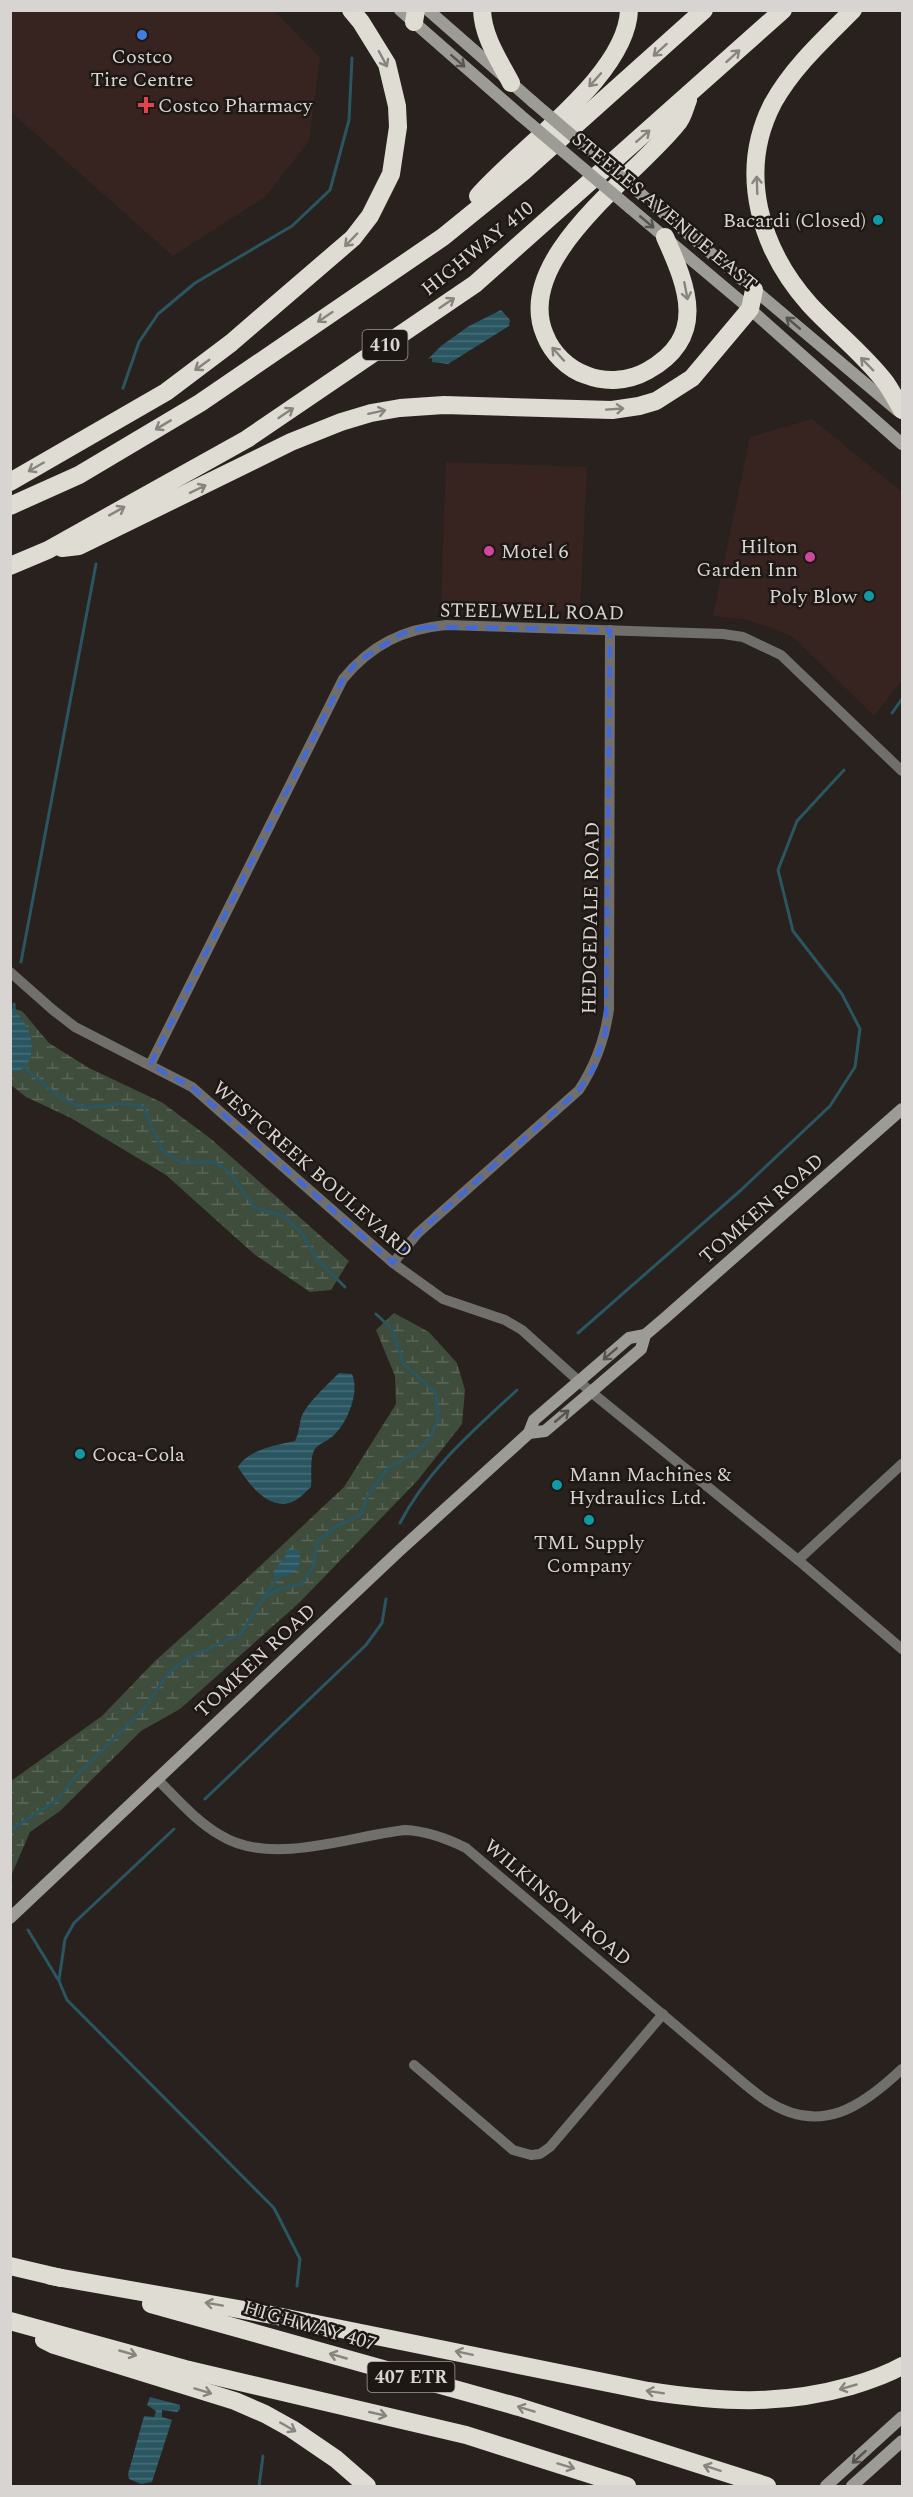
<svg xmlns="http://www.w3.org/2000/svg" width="913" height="2497" font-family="Spectral,serif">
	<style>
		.commercial { fill: #372421 }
		.wetland { fill: url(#wetland-marsh) }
		.water { fill: url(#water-rules) }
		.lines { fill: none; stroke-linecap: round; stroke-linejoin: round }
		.stream { stroke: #2a5662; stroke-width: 3 }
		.street { stroke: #706f6c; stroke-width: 10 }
		.secondary { stroke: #9d9b95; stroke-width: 12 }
		.highway { stroke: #dfdcd3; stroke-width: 18 }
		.secondary-bridge { stroke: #9d9b95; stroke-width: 12 }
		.oneway { stroke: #88847e }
		.oneway2 { stroke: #57534f }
		.marked { fill: none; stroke: #4269d7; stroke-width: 4.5; stroke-dasharray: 12 8; stroke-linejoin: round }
		.shop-dot { fill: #3f7fe0; stroke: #1e1815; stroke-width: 2 }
		.health-dot { fill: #e0444e; stroke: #1e1815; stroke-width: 2 }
		.culture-dot { fill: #0f9aa8; stroke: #1e1815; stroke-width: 2 }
		.hotel-dot { fill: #d1479c; stroke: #1e1815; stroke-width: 2 }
		.labels { text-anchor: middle; stroke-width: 5; stroke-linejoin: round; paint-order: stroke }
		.shield { fill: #1e1815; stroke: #a09c99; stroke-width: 1.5 }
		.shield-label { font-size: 18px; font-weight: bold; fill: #d8d4d1 }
		.poi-label { font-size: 20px; fill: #d8d4d1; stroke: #1e1815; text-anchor: start }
		.street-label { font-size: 20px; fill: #d8d4d1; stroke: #1e1815 }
	</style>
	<defs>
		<pattern id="wetland-marsh" width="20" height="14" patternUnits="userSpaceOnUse" patternTransform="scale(1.5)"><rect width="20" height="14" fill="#3f4d3c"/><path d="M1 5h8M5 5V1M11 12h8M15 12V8" fill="none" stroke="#5a6657"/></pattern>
		<pattern id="water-rules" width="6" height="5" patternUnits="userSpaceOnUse" patternTransform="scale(1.5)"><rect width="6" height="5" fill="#2a5662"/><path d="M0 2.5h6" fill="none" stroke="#486d77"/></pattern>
	</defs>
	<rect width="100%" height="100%" fill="#28211e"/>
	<g class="commercial">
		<path d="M11 10 274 11 320 58 309 141 265 197 173 256 11 112Z"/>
		<path d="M812 419 902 492V680L874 716 792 636 748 620 713 616 750 437Z"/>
		<path d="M446 462 587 467 580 611 441 606Z"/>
	</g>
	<g class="wetland">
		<path d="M11 1008 22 1011 49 1043 89 1068 163 1103 211 1139 349 1261 331 1290 310 1292 254 1254 166 1175 71 1118 26 1097 11 1085Z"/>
		<path d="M394 1313 429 1332 457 1363 465 1390 462 1424 418 1480 300 1602 180 1709 141 1731 60 1811 30 1832 11 1876V1781L102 1716 155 1661 242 1583 344 1487 396 1404 395 1376 376 1330Z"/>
	</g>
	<g class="water">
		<path d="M501 310 510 320 509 326 448 364 432 362V358L428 359 441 346 469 326Z"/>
		<path d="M11 1011 17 1013C22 1019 28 1027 30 1035 35 1050 30 1074 11 1071Z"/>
		<path d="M339 1373 352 1374C360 1391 348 1422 334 1435 328 1442 316 1443 313 1453 310 1462 312 1477 311 1487 305 1492 300 1499 292 1502 268 1511 249 1484 238 1467 247 1450 276 1445 295 1441 299 1433 299 1427 301 1418 306 1404 328 1384 339 1373Z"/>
		<path d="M291 1548 299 1551C304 1568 293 1578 275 1577L273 1573C277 1563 285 1562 287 1550Z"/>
		<path d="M150 2397 180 2405V2409L177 2412 162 2410V2417L172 2420 152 2482 141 2484 129 2479 128 2474 144 2416 154 2417 156 2411 147 2405Z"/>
	</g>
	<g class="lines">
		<g class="stream">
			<path d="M123 388 139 342 158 314 195 283 292 226 330 190 349 120 352 58"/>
			<path d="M892 713 902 699"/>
			<path d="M21 962 96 564"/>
			<path d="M14 1014V1004"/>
			<path d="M23 1067C44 1082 62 1106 89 1107 111 1107 122 1099 144 1108L162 1150 181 1162H215L230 1173 255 1208 284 1216 301 1232 316 1258 345 1287"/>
			<path d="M578 1333 741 1190 830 1106 855 1067 860 1029 842 994 793 931 778 870 797 821 844 770"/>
			<path d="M400 1523C428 1469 473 1431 517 1390"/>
			<path d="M265 1595 281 1574"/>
			<path d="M205 1799 366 1645 382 1623 386 1599"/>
			<path d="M10 1830 57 1800 78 1774 144 1709 168 1673 186 1659 241 1634 264 1597 282 1588 302 1584 314 1565 317 1542 337 1526 360 1515 370 1492 388 1468 416 1452 431 1437 438 1417 436 1393 403 1363 392 1329 376 1314"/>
			<path d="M10 1884 11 1888"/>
			<path d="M28 1930 59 1981 67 2000 274 2208 300 2259 297 2286"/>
			<path d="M59 1980 65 1939 74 1923 174 1829"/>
			<path d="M259 2486 263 2456"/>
		</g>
		<g class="street">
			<path d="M10 972 53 1010 75 1027 192 1087 393 1263 443 1299 505 1320 522 1330 591 1392 798 1560 902 1649"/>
			<path d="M150 1065 343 679C371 645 403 629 446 625L723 634 743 637 781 655 902 771"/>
			<path d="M393 1263 418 1233 579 1090C596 1064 605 1039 609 1009L610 630"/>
			<path d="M798 1560 902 1464"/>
			<path d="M158 1780C177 1799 196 1821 220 1835 271 1867 349 1836 405 1830 427 1831 446 1838 466 1848L727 2069C740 2080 753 2092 767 2101 821 2136 863 2106 902 2069"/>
			<path d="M414 2065 513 2150 531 2155 540 2154 550 2147 663 2014"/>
		</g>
		<g class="secondary">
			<path d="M400 10 520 115"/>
			<path d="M428 10 533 102"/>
			<path d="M642 195 898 411"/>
			<path d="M630 208 750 309 902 444"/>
			<path d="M529 1433 545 1431 591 1392 641 1349 645 1335 665 1318 902 1109"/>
			<path d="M10 1918 399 1551 529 1433 534 1420 629 1338 645 1335"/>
			<path d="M826 2486 902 2417"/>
			<path d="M852 2486 902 2441"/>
		</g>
		<g class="highway">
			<path d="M482 10C483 37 499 60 511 83"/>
			<path d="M853 10C824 39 793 67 773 103 737 172 760 249 810 305 834 331 864 354 886 383 892 392 897 401 902 410"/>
			<path d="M414 22 416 10"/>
			<path d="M478 196C519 148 627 76 629 10"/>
			<path d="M665 237C688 288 708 337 647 371 629 381 606 383 586 375 568 369 552 353 545 335 512 259 635 177 677 124 683 118 685 107 688 100"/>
			<path d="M10 482 166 392 231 343 353 238 370 216 391 174 398 127 397 106 387 64 361 22 351 10"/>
			<path d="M10 506 79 475 200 403 443 237 523 172 704 10"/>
			<path d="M62 548 79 546 291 442 341 422 371 413 400 408 444 405 612 410 639 406 656 401 692 378 750 309 754 290"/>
			<path d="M10 566 48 550 247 439 475 284 783 10"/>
			<path d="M10 2266 61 2278"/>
			<path d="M51 2276 272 2315 648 2391C720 2402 780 2406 851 2386 868 2381 886 2375 902 2366"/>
			<path d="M151 2304 519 2407 767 2486"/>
			<path d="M10 2321 185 2369 466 2435 627 2486"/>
			<path d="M44 2340 54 2345 235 2401 265 2414 292 2429 336 2459 367 2486"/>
		</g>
		<g class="secondary-bridge">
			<path d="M533 102 642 195"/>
			<path d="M520 115 630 208"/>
		</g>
	</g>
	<defs><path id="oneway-shaft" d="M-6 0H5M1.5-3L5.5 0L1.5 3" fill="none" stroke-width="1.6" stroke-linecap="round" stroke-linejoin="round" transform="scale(1.5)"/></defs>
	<g class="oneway">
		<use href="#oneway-shaft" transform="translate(660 50) rotate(138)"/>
		<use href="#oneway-shaft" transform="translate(733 56) rotate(-42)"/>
		<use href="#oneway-shaft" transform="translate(383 59) rotate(62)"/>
		<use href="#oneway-shaft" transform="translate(595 80) rotate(132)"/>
		<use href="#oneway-shaft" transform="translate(643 136) rotate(-41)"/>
		<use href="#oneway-shaft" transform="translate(757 185) rotate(-92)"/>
		<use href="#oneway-shaft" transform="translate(351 240) rotate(134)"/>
		<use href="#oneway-shaft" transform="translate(686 291) rotate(79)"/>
		<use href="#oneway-shaft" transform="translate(447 303) rotate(-34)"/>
		<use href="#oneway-shaft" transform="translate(325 317) rotate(146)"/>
		<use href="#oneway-shaft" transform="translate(558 354) rotate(-132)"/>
		<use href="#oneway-shaft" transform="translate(867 364) rotate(-134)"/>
		<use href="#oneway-shaft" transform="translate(202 365) rotate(144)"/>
		<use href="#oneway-shaft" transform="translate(615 409) rotate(-4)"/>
		<use href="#oneway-shaft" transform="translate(377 412) rotate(-12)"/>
		<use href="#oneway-shaft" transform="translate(286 413) rotate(-34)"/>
		<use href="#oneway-shaft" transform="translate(163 425) rotate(149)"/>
		<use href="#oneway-shaft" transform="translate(36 467) rotate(150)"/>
		<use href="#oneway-shaft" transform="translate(198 489) rotate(-26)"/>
		<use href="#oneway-shaft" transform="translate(117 511) rotate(-29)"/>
		<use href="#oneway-shaft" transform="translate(214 2304) rotate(-170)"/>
		<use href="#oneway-shaft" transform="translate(128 2353) rotate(16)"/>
		<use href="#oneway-shaft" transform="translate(464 2353) rotate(-168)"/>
		<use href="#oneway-shaft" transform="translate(338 2356) rotate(-164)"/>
		<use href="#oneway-shaft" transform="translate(848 2387) rotate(164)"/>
		<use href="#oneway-shaft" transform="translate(203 2391) rotate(17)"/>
		<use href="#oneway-shaft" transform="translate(655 2392) rotate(-171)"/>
		<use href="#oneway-shaft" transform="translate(526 2409) rotate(-163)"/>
		<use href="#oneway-shaft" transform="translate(378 2414) rotate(13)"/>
		<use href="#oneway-shaft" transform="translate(288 2427) rotate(30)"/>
		<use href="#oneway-shaft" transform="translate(566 2466) rotate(17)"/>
		<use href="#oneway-shaft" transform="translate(712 2468) rotate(-162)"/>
	</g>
	<g class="oneway2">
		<use href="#oneway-shaft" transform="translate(458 61) rotate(41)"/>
		<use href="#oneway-shaft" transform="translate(647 222) rotate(40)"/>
		<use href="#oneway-shaft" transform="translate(793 323) rotate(-140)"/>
		<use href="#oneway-shaft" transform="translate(610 1354) rotate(139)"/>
		<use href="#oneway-shaft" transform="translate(562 1416) rotate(-40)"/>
		<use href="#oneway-shaft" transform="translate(859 2457) rotate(138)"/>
	</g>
	<path class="marked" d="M426 627 610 630 606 1030 593 1069 579 1090 418 1233 393 1263 192 1087 150 1065 343 679 357 662 403 633Z"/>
	<circle class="shop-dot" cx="142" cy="35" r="6"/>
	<path class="health-dot" d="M143 96h6v6h6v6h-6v6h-6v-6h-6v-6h6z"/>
	<g class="culture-dot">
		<circle cx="878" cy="220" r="6"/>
		<circle cx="869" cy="596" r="6"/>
		<circle cx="80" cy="1454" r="6"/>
		<circle cx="557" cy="1485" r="6"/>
		<circle cx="589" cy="1520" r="6"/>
	</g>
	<g class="hotel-dot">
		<circle cx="489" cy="551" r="6"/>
		<circle cx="810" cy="557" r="6"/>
	</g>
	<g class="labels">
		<g class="shield">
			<rect x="362.5" y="330" width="45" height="30" rx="4.5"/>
			<rect x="367.5" y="2362" width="87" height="30" rx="4.5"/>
		</g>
		<g class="shield-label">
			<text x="385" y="351">410</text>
			<text x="411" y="2383">407 ETR</text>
		</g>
		<g class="poi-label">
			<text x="142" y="63" text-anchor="middle">Costco<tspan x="142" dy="23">Tire Centre</tspan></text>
			<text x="158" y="112">Costco Pharmacy</text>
			<text x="866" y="227" text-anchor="end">Bacardi (Closed)</text>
			<text x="798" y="553" text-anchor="end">Hilton<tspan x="798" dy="23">Garden Inn</tspan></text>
			<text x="501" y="558">Motel 6</text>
			<text x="857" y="603" text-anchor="end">Poly Blow</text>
			<text x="92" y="1461">Coca-Cola</text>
			<text x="569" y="1481">Mann Machines &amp;<tspan x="569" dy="23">Hydraulics Ltd.</tspan></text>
			<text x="589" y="1549" text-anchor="middle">TML Supply<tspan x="589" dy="23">Company</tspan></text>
		</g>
		<g class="street-label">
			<text transform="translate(665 211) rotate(40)" y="7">STEELES AVENUE EAST</text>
			<text transform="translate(477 248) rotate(-39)" y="7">HIGHWAY 410</text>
			<text transform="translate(532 611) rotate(1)" y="7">STEELWELL ROAD</text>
			<text transform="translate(590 918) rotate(-89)" y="7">HEDGEDALE ROAD</text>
			<text transform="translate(313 1169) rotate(41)" y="7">WESTCREEK BOULEVARD</text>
			<text transform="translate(761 1208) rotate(-41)" y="7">TOMKEN ROAD</text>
			<text transform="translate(255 1660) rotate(-43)" y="7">TOMKEN ROAD</text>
			<text transform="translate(558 1902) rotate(40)" y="7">WILKINSON ROAD</text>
			<text transform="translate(310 2325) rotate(16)" y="7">HIGHWAY 407</text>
		</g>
	</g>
	<rect width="913" height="2497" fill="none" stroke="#d8d4d1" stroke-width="24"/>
</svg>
